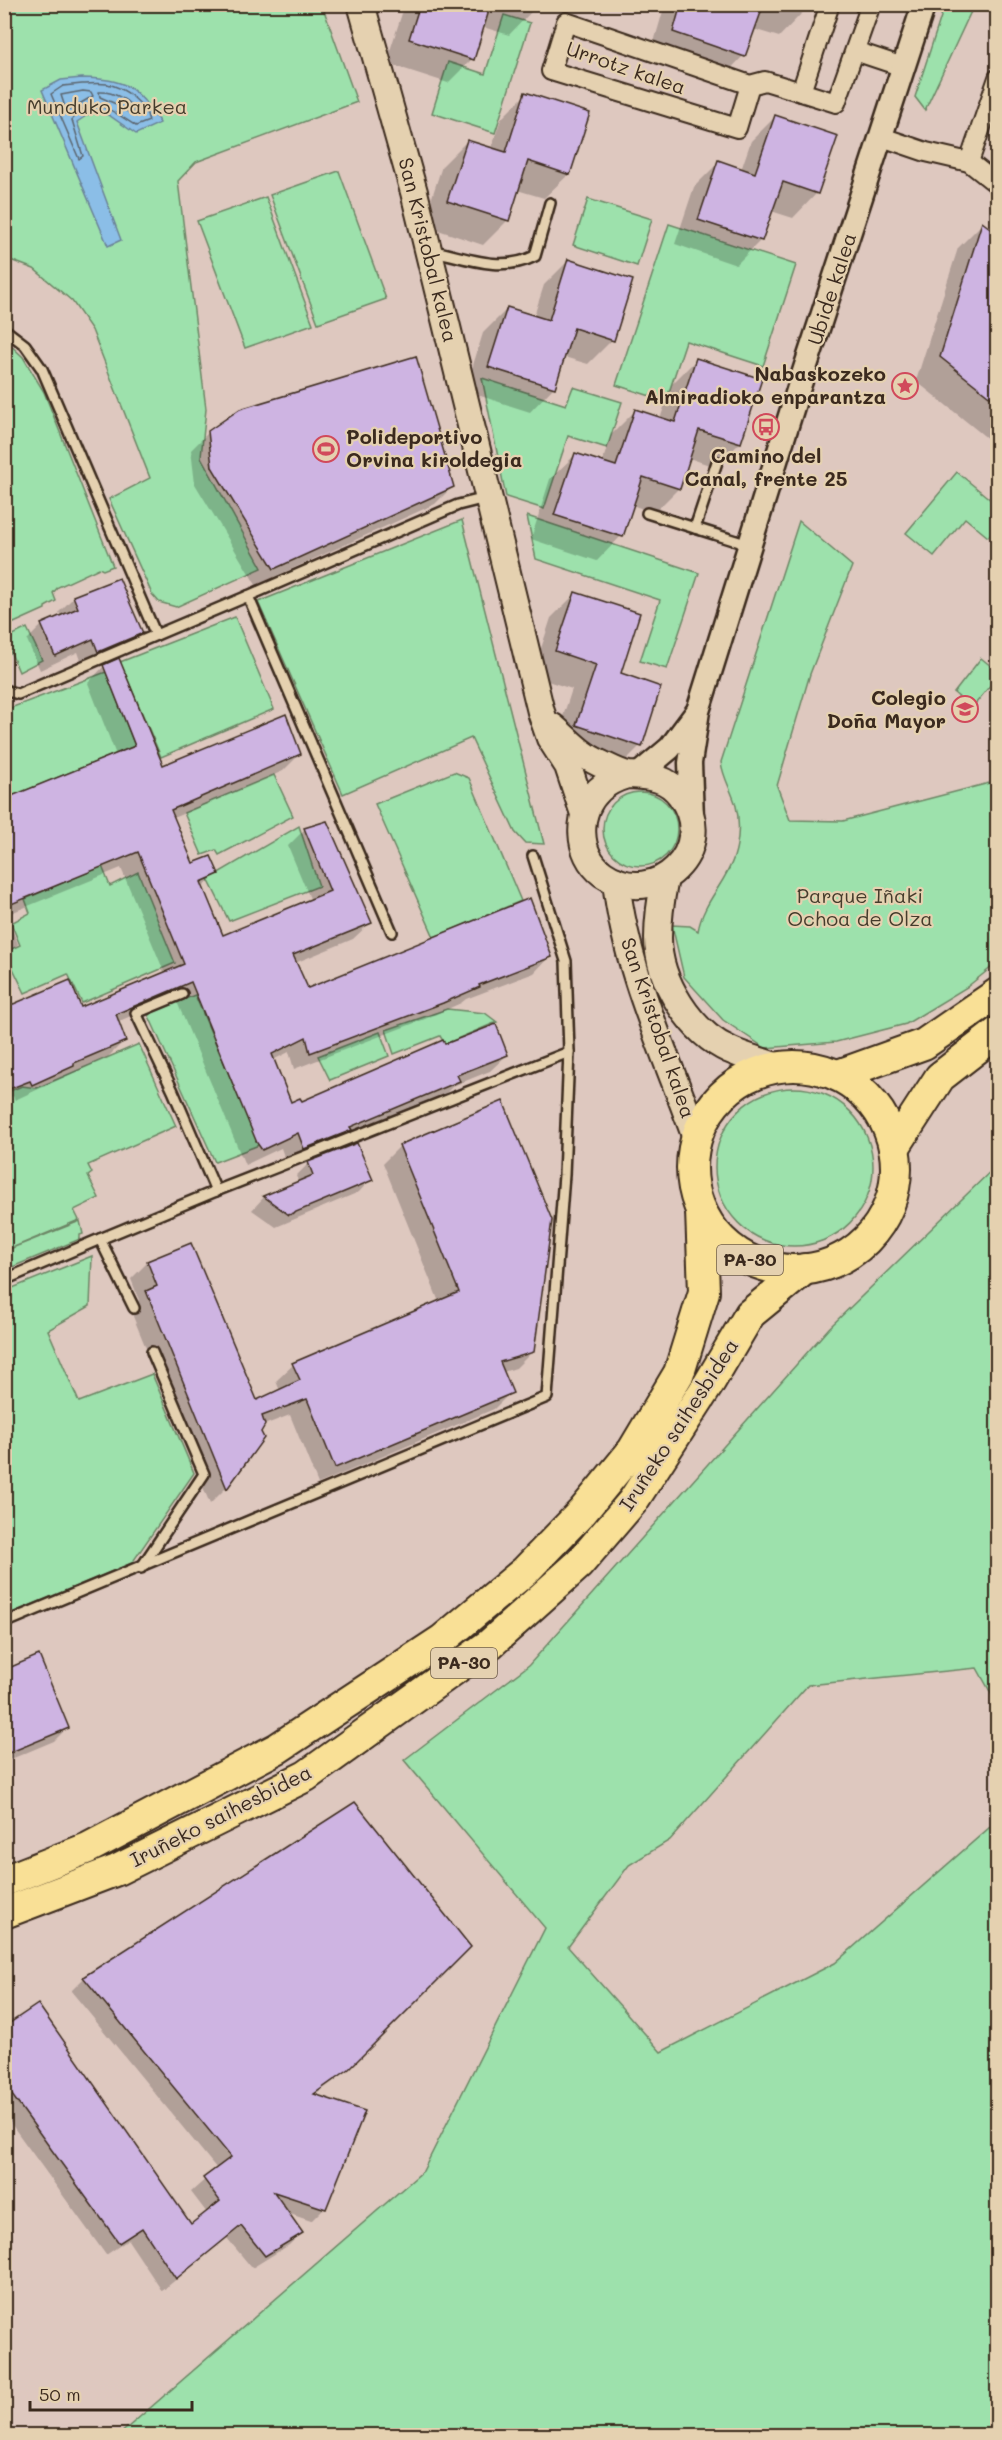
<svg xmlns="http://www.w3.org/2000/svg" width="1002" height="2440" font-family="Mali,sans-serif">
	<style>
		.green { fill: #9de1ac; stroke: #6c8665; stroke-width: 1.5 }
		.water { fill: #8bbee7; stroke: #6b8397; stroke-width: 1.5 }
		.shadow { fill: #0003 }
		.lines { fill: none; stroke-linecap: round; stroke-linejoin: round }
		.shore { stroke: #5b656e; stroke-width: 1.5 }
		.building { fill: #ceb4e2; stroke: #3b2a1e; stroke-width: 1.5 }
		.service-casing { stroke: #3b2a1e; stroke-width: 14 }
		.minor-casing { stroke: #3b2a1e; stroke-width: 22 }
		.tertiary-casing { stroke: #3b2a1e; stroke-width: 27 }
		.secondary-casing { stroke: #3b2a1e; stroke-width: 30 }
		.trunk-casing { stroke: #3b2a1e; stroke-width: 34 }
		.service { stroke: #e5d1b0; stroke-width: 9 }
		.minor { stroke: #e5d1b0; stroke-width: 18 }
		.tertiary { stroke: #e5d1b0; stroke-width: 22 }
		.secondary { stroke: #e5d1b0; stroke-width: 26 }
		.trunk { stroke: #f9e096; stroke-width: 30 }
		.labels { text-anchor: middle; stroke-width: 4.5; stroke-linejoin: round; paint-order: stroke }
		.shield { fill: #e5d1b0; stroke: #6e5c4a; stroke-width: 1.5 }
		.shield-label { font-size: 18px; font-weight: bold; fill: #3b2a1e }
		.street-label { font-size: 20px; fill: #3b2a1e; stroke: #e5d1b0 }
		.park-label { font-size: 20px; fill: #453c2c; stroke: #e5d1b0 }
		.poi-label { font-size: 20px; font-weight: bold; fill: #3b2a1e; stroke: #e5d1b0; text-anchor: end }
	</style>
	<rect width="100%" height="100%" fill="#dec8bf"/>
	<filter id="ink" filterUnits="userSpaceOnUse"><feTurbulence type="fractalNoise" baseFrequency=".0167" numOctaves="2"/><feDisplacementMap in="SourceGraphic" scale="12" xChannelSelector="R" yChannelSelector="G"/><feConvolveMatrix kernelMatrix="1 2 1 2 8 2 1 2 1" color-interpolation-filters="sRGB"/></filter>
	<g filter="url(#ink)">
		<g class="green">
			<path d="M945 4 974 5 925 110 915 97Z"/>
			<path d="M4 5H322L357 102 196 162 178 181 206 409 201 457 262 568 176 607 159 602 152 594 109 499 150 478 92 330 72 301 34 269 5 258Z"/>
			<path d="M504 15 530 23 495 133 432 113 448 62 485 74Z"/>
			<path d="M339 171 386 299 318 323 270 195Z"/>
			<path d="M266 197 313 324 245 348 197 221Z"/>
			<path d="M588 199 652 219 637 266 573 245Z"/>
			<path d="M669 224 796 265 763 366 686 341 666 401 616 385Z"/>
			<path d="M5 340 23 357 44 392 113 566 103 570 99 568 58 587 53 593 56 601 45 607V609L5 627Z"/>
			<path d="M482 378 566 405 573 387 622 402 607 448 568 436 544 509 506 497Z"/>
			<path d="M957 472 997 505V526L988 537 965 518 934 556 906 533Z"/>
			<path d="M527 516 699 573 667 669 640 661 660 600 536 559Z"/>
			<path d="M462 520 544 844 525 843 515 832 471 738 343 794 258 602Z"/>
			<path d="M799 521 852 566 810 674 777 786 790 820 843 821 997 781V963L967 987 906 1024 836 1042 765 1048 723 1020 684 977 672 925 690 926 698 931C703 902 725 884 734 857 739 842 740 821 736 806 732 791 723 778 721 762Z"/>
			<path d="M235 617 274 709 161 757 120 662Z"/>
			<path d="M27 628 42 660 19 672 5 639Z"/>
			<path d="M981 658 997 671V677L972 708 954 693Z"/>
			<path d="M106 672 135 746 5 799V710Z"/>
			<path d="M454 772 469 778 521 901 434 937 375 804Z"/>
			<path d="M274 775 293 816 219 855 216 850 202 855 184 813Z"/>
			<circle cx="640" cy="829" r="37"/>
			<path d="M299 826 319 886 229 921 208 879Z"/>
			<path d="M102 866 110 886 138 872 175 963 82 1003 68 974 25 993 5 952 20 945 11 923 30 913 25 899Z"/>
			<path d="M195 995 259 1145 215 1162 148 1014Z"/>
			<path d="M447 1009 485 1013 497 1022 445 1044 440 1036 394 1054 386 1030Z"/>
			<path d="M380 1032 389 1056 330 1080 318 1056Z"/>
			<path d="M139 1044 176 1126 88 1165 92 1173 88 1176 99 1198 74 1210 79 1220 7 1250 80 1221 83 1234 80 1235V1239L5 1270V1093L22 1086 37 1088Z"/>
			<circle cx="794" cy="1167" r="79"/>
			<path d="M997 1165V1704L977 1668 808 1685 670 1840 629 1865 568 1947 661 2052 835 1963 997 1821V2435H119L423 2171 545 1928 404 1760 529 1665 829 1328Z"/>
			<path d="M92 1256 90 1306 48 1330 79 1402 152 1374 194 1473 132 1563 5 1616V1291Z"/>
		</g>
		<path class="water" d="M82 78C126 79 136 86 160 123L136 134 110 116 95 110 77 122 121 240 108 246 42 90 61 80Z"/>
		<g class="shadow">
			<path d="M405 4H535L533 10 509 35 483 27 472 59 448 83 386 63Z"/>
			<path d="M665 4H806L803 12 779 37 753 29 743 56 719 81 650 56Z"/>
			<path d="M526 94 569 174 544 198 517 190 508 220 483 245 423 225 442 166 467 141 491 149 501 119Z"/>
			<path d="M776 116 817 193 793 218 771 211 761 240 736 265 675 244 694 187 719 162 741 170 751 141Z"/>
			<path d="M982 224 998 236V447L916 381 958 248Z"/>
			<path d="M568 261 612 340 588 364 564 357 554 387 530 412 465 391 483 333 508 308 534 316 544 285Z"/>
			<path d="M696 360 760 380 740 443 715 467 689 458 679 488 654 513 632 505 621 536 597 561 531 539 550 479 575 455 602 463 611 435 635 411 660 419 672 384Z"/>
			<path d="M209 432 452 487 435 504 256 585 195 484 191 450Z"/>
			<path d="M575 594 619 674 640 746 616 770 552 750 572 689 532 676 551 618Z"/>
			<path d="M74 597 141 633 126 648 83 666 78 652 40 670 27 640 42 625 61 617 59 612Z"/>
			<path d="M998 627V640L991 635Z"/>
			<path d="M104 666 162 766 300 754 283 771 173 818 192 865 217 873 202 888 222 937 311 901 288 846 305 829 370 923 353 939 295 963 307 990 550 956 534 973 466 999 461 1003 425 1019 294 1069 289 1052 273 1060 291 1104 301 1103 444 1046 507 1055 490 1071 453 1086 441 1098 287 1165 281 1148 245 1165 175 997 117 1022 125 1040 108 1057 15 1100 13 1096 4 1100V1010L80 1009 165 974 121 868 6 915 18 944 4 958V802L116 755 88 683Z"/>
			<path d="M400 1146 533 1351 516 1368 503 1372 511 1392 494 1409 318 1484 290 1415 264 1425 259 1431 263 1438 226 1488 210 1504 130 1309 139 1300 131 1279 148 1262 256 1401 280 1391 276 1381 293 1365 439 1302 383 1163Z"/>
			<path d="M309 1163 371 1179 359 1192 276 1227 252 1210 264 1197 299 1183 296 1176Z"/>
			<path d="M4 1672 67 1728 54 1741 4 1762Z"/>
			<path d="M355 1804 469 1947 334 2081 315 2095 324 2208 311 2221 287 2213 302 2232 289 2245 252 2268 227 2238 162 2291 128 2240 106 2255 4 2114V2029L190 2226 207 2213 191 2192 217 2169 71 1991 84 1978Z"/>
		</g>
		<g class="lines">
			<g class="shore">
				<path d="M82 84C90 84 99 83 107 84 124 87 146 104 149 121L136 126C115 113 92 91 72 120L83 156 79 159 51 94 63 86Z"/>
				<path d="M83 91 91 92 93 96 69 110H66L61 95Z"/>
				<path d="M99 92C113 91 130 100 135 112L131 114 116 104 100 97Z"/>
			</g>
		</g>
		<g class="building">
			<path d="M420 4H491L474 60 409 39Z"/>
			<path d="M681 4H764L745 57 673 32Z"/>
			<path d="M525 92 590 113 570 175 528 161 509 221 447 201 467 140 506 152Z"/>
			<path d="M775 115 838 136 818 194 783 182 762 241 698 220 718 160 755 173Z"/>
			<path d="M982 222 998 234V403L940 357Z"/>
			<path d="M568 259 633 280 614 341 574 328 555 388 488 367 507 307 549 320Z"/>
			<path d="M416 356 454 487 274 569 212 467 208 431 240 409Z"/>
			<path d="M696 358 762 379 741 443 699 430 680 489 643 477 623 537 554 515 575 453 616 466 635 409 675 422Z"/>
			<path d="M119 578 143 633 98 652 93 639 55 656 41 624 78 608 73 596Z"/>
			<path d="M575 592 640 613 621 673 661 687 642 747 576 725 596 665 555 651Z"/>
			<path d="M119 658 163 765 286 714 301 754 171 810 193 863 211 856 219 874 201 882 223 935 330 891 304 828 327 821 372 923 293 955 308 988 530 898 552 957 479 985 480 987 443 1003 310 1053 306 1037 272 1054 291 1102 300 1098 302 1101 443 1040 445 1044 496 1024 508 1055 457 1075 460 1081 350 1127 352 1130 304 1149 298 1133 262 1150 257 1143 191 982 116 1014 126 1041 74 1063V1066L32 1085 30 1081 4 1091V1008L70 980 81 1007 184 964 138 852 4 907V799L135 746 103 665Z"/>
			<path d="M503 1101 552 1220 534 1352 500 1362 513 1393 335 1468 307 1399 262 1416 265 1425 261 1432 264 1438 227 1489 146 1291 157 1286 147 1261 191 1243 257 1400 300 1380 292 1363 459 1292 399 1145Z"/>
			<path d="M357 1143 373 1180 289 1215 263 1196 313 1175 308 1162Z"/>
			<path d="M39 1655 69 1728 4 1755V1670Z"/>
			<path d="M355 1802 471 1947 349 2069 314 2094 365 2111 326 2209 274 2192 303 2233 265 2256 241 2226 176 2279 142 2228 119 2243 4 2084V2027L38 2004 191 2224 220 2201 203 2178 231 2157 83 1977Z"/>
		</g>
		<g class="lines">
			<defs>
				<g id="service">
					<path d="M431 250C466 258 502 273 535 256L550 203"/>
					<path d="M4 329 25 345 42 369 156 635 248 596 392 932"/>
					<path d="M647 513 749 545"/>
					<path d="M695 528 717 462"/>
					<path d="M248 596 458 505 486 498"/>
					<path d="M4 690 18 694 156 635"/>
					<path d="M182 994 136 1013 173 1091 216 1191"/>
					<path d="M4 1280 100 1239"/>
					<path d="M134 1308 100 1239 216 1191 569 1052"/>
					<path d="M141 1568 204 1474 152 1352"/>
					<path d="M4 1623 547 1397 564 1175 569 1052 566 961 533 856"/>
				</g>
				<g id="minor">
					<path d="M830 4 801 92 836 103 870 7 863 4"/>
					<path d="M855 51 903 67"/>
					<path d="M750 85 737 128 551 71 566 22 750 85 765 81 801 92"/>
					<path d="M882 137 926 152 969 162 998 185"/>
					<path d="M969 162 998 78"/>
				</g>
				<g id="tertiary">
					<path d="M639 774 670 748 697 712"/>
					<path d="M692 819 690 763 698 711 799 387 924 4"/>
				</g>
				<g id="secondary">
					<path d="M361 4 414 192 541 712 550 738 568 766 584 814"/>
					<path d="M553 727C568 740 581 755 599 763 608 767 620 774 629 775 649 776 668 777 681 796 719 848 656 911 603 874 576 854 576 812 599 790 607 782 617 778 627 775"/>
					<path d="M665 878C661 898 658 918 658 938 658 981 691 1033 730 1050 745 1057 762 1061 778 1067"/>
					<path d="M616 881C626 971 666 1054 696 1138"/>
				</g>
				<g id="trunk">
					<circle cx="794" cy="1168" r="102"/>
					<path d="M838 1075 924 1044 998 993"/>
					<path d="M894 1148 940 1077 998 1032"/>
					<path d="M4 1881 88 1848 278 1748 442 1640 525 1571 583 1511 633 1450 679 1373 704 1292 701 1211"/>
					<path d="M4 1913 117 1870 306 1776 490 1644 579 1564 633 1501 708 1385 750 1314 805 1269"/>
				</g>
			</defs>
			<use href="#service" class="service-casing"/>
			<use href="#minor" class="minor-casing"/>
			<use href="#tertiary" class="tertiary-casing"/>
			<use href="#secondary" class="secondary-casing"/>
			<use href="#trunk" class="trunk-casing"/>
			<use href="#service" class="service"/>
			<use href="#minor" class="minor"/>
			<use href="#tertiary" class="tertiary"/>
			<use href="#secondary" class="secondary"/>
			<use href="#trunk" class="trunk"/>
		</g>
	</g>
	<defs>
		<symbol id="sight-ring" viewBox="-11 -11 22 22"><circle r="9.5" fill="#e5d1b0" stroke="#d1495b" stroke-width="1.5"/><path d="M0-6L1.8-2.2L6-1.7L2.9 1.2L3.7 5.4L0 3.3L-3.7 5.4L-2.9 1.2L-6-1.7L-1.8-2.2Z" fill="#d1495b"/></symbol>
		<symbol id="bus-ring" viewBox="-11 -11 22 22"><circle r="9.5" fill="#e5d1b0" stroke="#d1495b" stroke-width="1.5"/><path d="M-5-6H5V4H4V6H2V4H-2V6H-4V4H-5ZM-3.5-4V0h7V-4ZM-3.5 1.2v1.5H-2V1.2ZM2 1.2v1.5H3.5V1.2Z" fill="#d1495b"/></symbol>
		<symbol id="stadium-ring" viewBox="-11 -11 22 22"><circle r="9.5" fill="#e5d1b0" stroke="#d1495b" stroke-width="1.5"/><path d="M0-5a6.5 5 0 1 0 0 10a6.5 5 0 1 0 0-10ZM-3.5-1.8h7v3.6h-7Z" fill="#d1495b"/></symbol>
		<symbol id="school-ring" viewBox="-11 -11 22 22"><circle r="9.5" fill="#e5d1b0" stroke="#d1495b" stroke-width="1.5"/><path d="M0-5L7-2L0 1L-7-2ZM-4 1L0 2.5L4 1V4Q0 6-4 4Z" fill="#d1495b"/></symbol>
	</defs>
	<g fill-rule="evenodd">
		<use href="#sight-ring" x="890" y="371" width="30" height="30"/>
		<use href="#bus-ring" x="751" y="412" width="30" height="30"/>
		<use href="#stadium-ring" x="311" y="434" width="30" height="30"/>
		<use href="#school-ring" x="950" y="694" width="30" height="30"/>
	</g>
	<g class="labels">
		<g class="shield">
			<rect x="717" y="1245" width="66" height="30" rx="4.5"/>
			<rect x="431" y="1648" width="66" height="30" rx="4.5"/>
		</g>
		<g class="shield-label">
			<text x="750" y="1266">PA-30</text>
			<text x="464" y="1669">PA-30</text>
		</g>
		<g class="street-label">
			<text transform="translate(626 68) rotate(19)" y="7">Urrotz kalea</text>
			<text transform="translate(428 250) rotate(76)" y="7">San Kristobal kalea</text>
			<text transform="translate(832 289) rotate(-72)" y="7">Ubide kalea</text>
			<text transform="translate(658 1028) rotate(71)" y="7">San Kristobal kalea</text>
			<text transform="translate(679 1425) rotate(-57)" y="7">Iruñeko saihesbidea</text>
			<text transform="translate(221 1816) rotate(-27)" y="7">Iruñeko saihesbidea</text>
		</g>
		<g class="park-label">
			<text x="107" y="114">Munduko Parkea</text>
			<text x="860" y="903">Parque Iñaki<tspan x="860" dy="23">Ochoa de Olza</tspan></text>
		</g>
		<g class="poi-label">
			<text x="886" y="381">Nabaskozeko<tspan x="886" dy="23">Almiradioko enparantza</tspan></text>
			<text x="346" y="444" text-anchor="start">Polideportivo<tspan x="346" dy="23">Orvina kiroldegia</tspan></text>
			<text x="766" y="463" text-anchor="middle">Camino del<tspan x="766" dy="23">Canal, frente 25</tspan></text>
			<text x="946" y="705">Colegio<tspan x="946" dy="23">Doña Mayor</tspan></text>
		</g>
	</g>
	<rect width="1002" height="2440" fill="none" stroke="#e5d1b0" stroke-width="24"/>
	<rect x="12" y="12" width="978" height="2416" fill="none" stroke="#3b2a1e" stroke-width="2" filter="url(#ink)"/>
	<path d="M30 2401v9h162v-9" fill="none" stroke="#3b2a1e" stroke-width="3"/>
	<text x="39" y="2401" font-size="18" fill="#3b2a1e" stroke="#e5d1b0" stroke-width="4.5" paint-order="stroke">50 m</text>
</svg>
